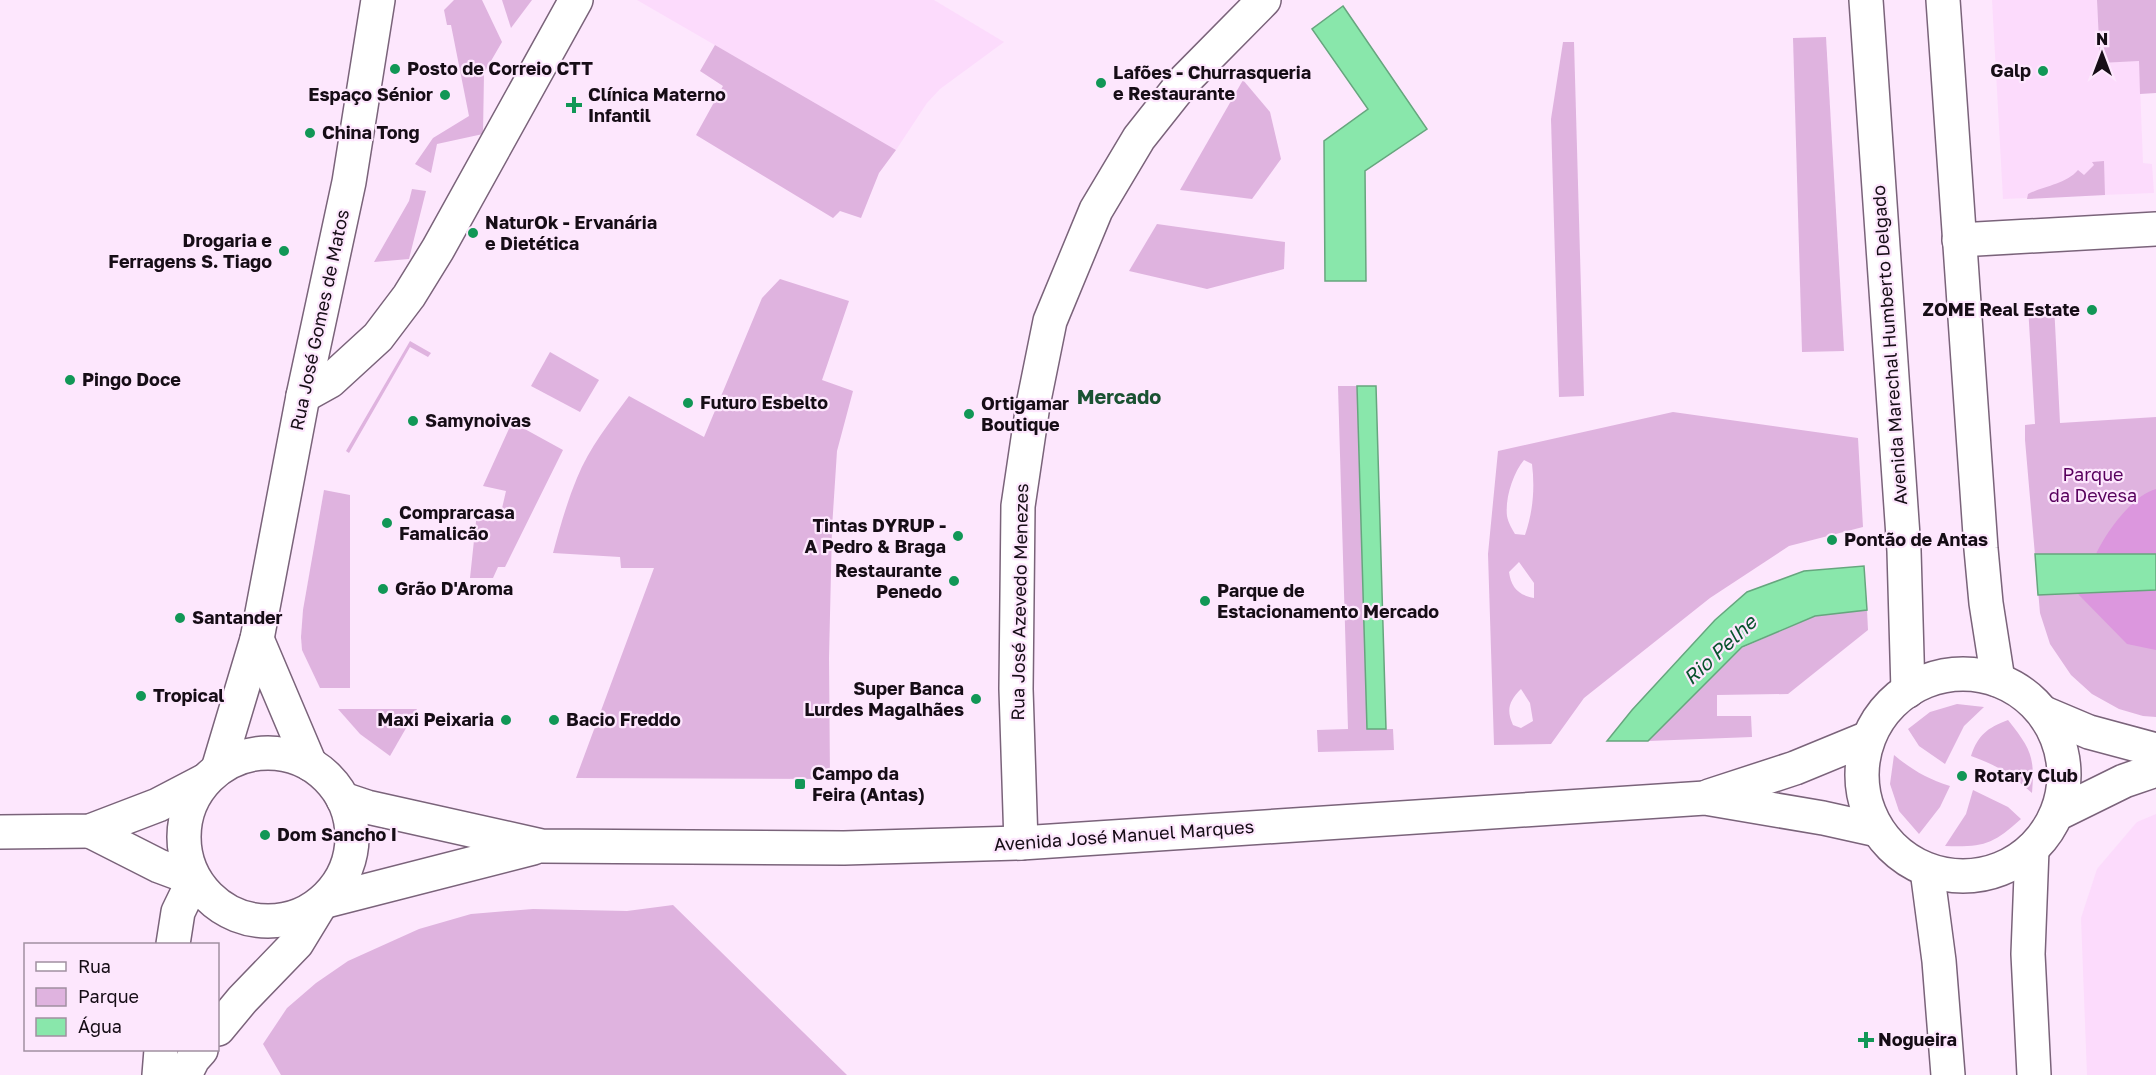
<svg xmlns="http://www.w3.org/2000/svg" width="2156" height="1075" font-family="'Golos Text',sans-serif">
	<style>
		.built { fill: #fcdbfc }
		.green { fill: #dfb3df; fill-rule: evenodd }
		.forest { fill: #dc97de }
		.water { fill: #89e7ab; stroke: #66a67e; stroke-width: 1.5 }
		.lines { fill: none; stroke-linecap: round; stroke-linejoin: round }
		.minor-casing { stroke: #7a637a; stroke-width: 36 }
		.tertiary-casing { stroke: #7a637a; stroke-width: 36 }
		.secondary-casing { stroke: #7a637a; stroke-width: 36 }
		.primary-casing { stroke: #7a637a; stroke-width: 36 }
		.minor { stroke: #fff; stroke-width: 33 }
		.tertiary { stroke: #fff; stroke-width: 33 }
		.secondary { stroke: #fff; stroke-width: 33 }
		.primary { stroke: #fff; stroke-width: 33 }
		.poi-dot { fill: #119756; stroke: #fde7fd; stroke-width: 2 }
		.labels { text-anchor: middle; stroke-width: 4.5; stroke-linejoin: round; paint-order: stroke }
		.poi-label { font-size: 18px; font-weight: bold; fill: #160d16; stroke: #fde7fd; text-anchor: start }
		.street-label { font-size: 18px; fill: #160d16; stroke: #fde7fd }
		.park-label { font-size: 18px; fill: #58005d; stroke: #fde7fd }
		.neighbourhood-label { font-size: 20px; font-weight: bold; fill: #1a5232; stroke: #fde7fd }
		.water-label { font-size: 20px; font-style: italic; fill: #08532d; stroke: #fde7fd }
	</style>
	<rect width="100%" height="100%" fill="#fde7fd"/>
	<g class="built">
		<path d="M637 0H934L1004 42 940 89 927 103 896 150Z"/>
		<path d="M1992 0H2097L2100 62 2139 61 2143 163 2152 164 2154 193 2003 199Z"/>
		<path d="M2156 814V1075H2087L2081 918 2097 869 2137 822Z"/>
	</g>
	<g class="green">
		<path d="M454 0H482L502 42 484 73 483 134 437 144 431 173 415 164 433 138 469 116 451 25H447L444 10Z"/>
		<path d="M502 0H532L511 28Z"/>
		<path d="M2097 0H2156V93L2140 94 2139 61 2100 63Z"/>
		<path d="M1826 37 1844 351 1802 352 1793 38Z"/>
		<path d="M1563 42H1574L1584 396 1559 397 1551 119Z"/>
		<path d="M715 45 896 150 879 173 861 218 840 211 833 218 696 135 723 86 700 71Z"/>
		<path d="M1243 80 1270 112 1281 159 1252 199 1180 190Z"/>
		<path d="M2104 161 2105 195 2027 199 2028 194C2044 186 2066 184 2078 170L2084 175 2094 165 2092 162Z"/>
		<path d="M412 189 426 191 409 259 374 262 409 201Z"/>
		<path d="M1157 224 1285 242 1284 269 1207 289 1129 271Z"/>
		<path d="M780 279 849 301 822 380 853 391 837 451 832 528 829 658 830 779 576 778 654 568H621L620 557 553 553C560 527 567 502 577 478 589 448 610 422 629 396L704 437 762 298Z"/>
		<path d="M2054 304 2060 423 2156 417V717L2143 716 2119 709 2092 694 2071 675 2050 644 2040 613 2025 440V425L2035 424 2028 306Z"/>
		<path d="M410 341 431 353 428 357 410 347 349 453 346 451Z"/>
		<path d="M550 352 599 380 580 412 531 386Z"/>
		<path d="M1338 386H1357L1367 729H1393L1394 750 1318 752 1317 730 1348 729Z"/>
		<path d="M1673 412 1858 438 1863 527 1789 546 1710 598 1584 698 1551 744 1494 745 1488 554 1498 451ZM1524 460 1532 464C1535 488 1533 512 1525 535L1515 534C1512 529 1508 522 1507 516 1505 498 1513 473 1524 460ZM1519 562 1534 583V598C1518 595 1511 587 1509 572ZM1521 689 1530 703 1533 721 1521 728 1513 725C1506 710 1509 701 1521 689Z"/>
		<path d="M512 422 563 450 505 567H498L493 578H470L477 512 500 517 506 491 483 486Z"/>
		<path d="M324 490 350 495V688H320L302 650 301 637 303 610Z"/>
		<path d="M1867 610 1868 630 1788 694 1717 695V716H1751L1752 737 1648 741 1742 648 1815 616Z"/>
		<path d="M1957 704 1984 707 1964 726 1945 764 1919 746 1908 729 1930 712Z"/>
		<path d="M338 709H417L390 756 360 734Z"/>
		<path d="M2008 720C2031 749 2035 757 2032 793 2012 775 1997 765 1971 756 1978 735 1987 728 2008 720Z"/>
		<path d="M1894 755C1911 769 1927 779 1950 786L1940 807 1919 834 1899 811 1890 784Z"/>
		<path d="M1973 790 2008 807 2021 819C1992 845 1984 847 1945 846L1966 814Z"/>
		<path d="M673 905 847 1075H281L263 1044 287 1008 316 983 348 961 419 929 471 914 533 909 627 911Z"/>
	</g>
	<g class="forest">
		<path d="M2156 489V554H2096C2106 532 2133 495 2156 489Z"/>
		<path d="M2156 590V650L2127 644 2078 594Z"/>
	</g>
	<g class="water">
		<path d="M1343 6 1427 129 1365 171 1366 281H1325L1324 141 1368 109 1312 29Z"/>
		<path d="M1357 386H1376L1386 729H1367Z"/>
		<path d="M2035 554H2156V590L2038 595Z"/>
		<path d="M1864 566 1867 610 1815 616 1742 647 1648 741H1607L1632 710 1715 620 1747 592 1804 571Z"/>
	</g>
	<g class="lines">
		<defs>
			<g id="minor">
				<path d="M1959 240 2156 229"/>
				<path d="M303 396 330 381 378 337 409 296 438 249 576 0"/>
				<path d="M257 639 310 764"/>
				<path d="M218 769 257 639 303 396 349 182 378 0"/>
				<path d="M1021 843 1016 689 1018 506 1033 405 1050 321 1096 210 1139 138 1185 80 1264 0"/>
			</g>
			<g id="tertiary">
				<path d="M173 944 178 912 194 879"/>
				<path d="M218 1029 242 1000 297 943 322 902"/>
				<path d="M159 1075 161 1050"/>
				<path d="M185 1075 193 1059 201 1050"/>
			</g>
			<g id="secondary">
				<path d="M2044 713 2089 732 2156 750"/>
				<circle cx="268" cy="837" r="84"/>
				<path d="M1709 796 1795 768 1868 738"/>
				<path d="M343 799 367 807 542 846 844 848 1021 843 1705 798 1823 818 1877 830"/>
				<path d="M2057 814 2124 781 2156 770"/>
				<path d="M90 831 159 866 194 879"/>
				<path d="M0 832 90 831 158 805 204 781"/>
				<path d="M322 902 533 848"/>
			</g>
			<g id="primary">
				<path d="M1866 0 1904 551 1908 691"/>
				<path d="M1943 0 1981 549 1986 603 1998 680"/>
				<circle cx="1963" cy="775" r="101"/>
				<path d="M2032 849 2028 954 2034 1075"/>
				<path d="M1927 870 1939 961 1948 1075"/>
			</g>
		</defs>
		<use href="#minor" class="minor-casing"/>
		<use href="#tertiary" class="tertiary-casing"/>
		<use href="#secondary" class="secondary-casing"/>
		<use href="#primary" class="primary-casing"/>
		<use href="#minor" class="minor"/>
		<use href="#tertiary" class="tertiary"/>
		<use href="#secondary" class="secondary"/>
		<use href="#primary" class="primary"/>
	</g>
	<g class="poi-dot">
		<circle cx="395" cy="69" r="6"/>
		<circle cx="2043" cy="71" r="6"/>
		<circle cx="1101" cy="83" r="6"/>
		<circle cx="445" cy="95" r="6"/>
		<path d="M571 96h6v6h6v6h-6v6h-6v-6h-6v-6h6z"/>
		<circle cx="310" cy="133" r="6"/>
		<circle cx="473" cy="233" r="6"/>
		<circle cx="284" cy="251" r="6"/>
		<circle cx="2092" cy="310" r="6"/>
		<circle cx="70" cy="380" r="6"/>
		<circle cx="688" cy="403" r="6"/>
		<circle cx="969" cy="414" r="6"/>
		<circle cx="413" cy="421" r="6"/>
		<circle cx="387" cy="523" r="6"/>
		<circle cx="958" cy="536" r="6"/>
		<circle cx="1832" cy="540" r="6"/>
		<circle cx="954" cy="581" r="6"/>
		<circle cx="383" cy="589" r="6"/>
		<circle cx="1205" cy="601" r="6"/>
		<circle cx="180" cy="618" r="6"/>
		<circle cx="141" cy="696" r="6"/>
		<circle cx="976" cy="699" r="6"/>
		<circle cx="506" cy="720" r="6"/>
		<circle cx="554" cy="720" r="6"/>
		<circle cx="1962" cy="776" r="6"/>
		<rect x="794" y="778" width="12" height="12" rx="3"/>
		<circle cx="265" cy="835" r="6"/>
		<path d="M1863 1031h6v6h6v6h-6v6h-6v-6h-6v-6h6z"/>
	</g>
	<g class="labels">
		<g class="poi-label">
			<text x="407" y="75">Posto de Correio CTT</text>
			<text x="2031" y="77" text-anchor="end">Galp</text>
			<text x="1113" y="79">Lafões - Churrasqueria<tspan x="1113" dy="21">e Restaurante</tspan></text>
			<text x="433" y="101" text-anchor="end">Espaço Sénior</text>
			<text x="588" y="101">Clínica Materno<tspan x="588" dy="21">Infantil</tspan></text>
			<text x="322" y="139">China Tong</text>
			<text x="485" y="229">NaturOk - Ervanária<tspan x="485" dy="21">e Dietética</tspan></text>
			<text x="272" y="247" text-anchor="end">Drogaria e<tspan x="272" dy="21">Ferragens S. Tiago</tspan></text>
			<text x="2080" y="316" text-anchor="end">ZOME Real Estate</text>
			<text x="82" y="386">Pingo Doce</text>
			<text x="700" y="409">Futuro Esbelto</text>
			<text x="981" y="410">Ortigamar<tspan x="981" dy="21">Boutique</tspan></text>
			<text x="425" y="427">Samynoivas</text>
			<text x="399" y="519">Comprarcasa<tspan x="399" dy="21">Famalicão</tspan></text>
			<text x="946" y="532" text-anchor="end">Tintas DYRUP -<tspan x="946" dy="21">A Pedro &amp; Braga</tspan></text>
			<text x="1844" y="546">Pontão de Antas</text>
			<text x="942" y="577" text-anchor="end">Restaurante<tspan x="942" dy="21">Penedo</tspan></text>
			<text x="395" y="595">Grão D'Aroma</text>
			<text x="1217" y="597">Parque de<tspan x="1217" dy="21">Estacionamento Mercado</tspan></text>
			<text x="192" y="624">Santander</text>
			<text x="964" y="695" text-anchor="end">Super Banca<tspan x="964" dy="21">Lurdes Magalhães</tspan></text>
			<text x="153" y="702">Tropical</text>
			<text x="494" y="726" text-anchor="end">Maxi Peixaria</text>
			<text x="566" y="726">Bacio Freddo</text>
			<text x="812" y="780">Campo da<tspan x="812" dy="21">Feira (Antas)</tspan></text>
			<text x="1974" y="782">Rotary Club</text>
			<text x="277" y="841">Dom Sancho I</text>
			<text x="1878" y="1046">Nogueira</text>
		</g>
		<g class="street-label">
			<text transform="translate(320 320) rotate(-78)" y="6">Rua José Gomes de Matos</text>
			<text transform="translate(1890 345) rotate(-94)" y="6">Avenida Marechal Humberto Delgado</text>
			<text transform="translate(1020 602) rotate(-89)" y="6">Rua José Azevedo Menezes</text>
			<text transform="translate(1124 836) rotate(-4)" y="6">Avenida José Manuel Marques</text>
		</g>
		<g class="park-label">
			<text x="2093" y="481">Parque<tspan x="2093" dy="21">da Devesa</tspan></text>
		</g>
		<g class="neighbourhood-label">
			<text x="1119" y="404">Mercado</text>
		</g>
		<g class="water-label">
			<text transform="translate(1720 650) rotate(-43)" y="7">Rio Pelhe</text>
		</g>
	</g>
	<rect x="24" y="943" width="195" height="108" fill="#fde7fd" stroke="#a190a1" stroke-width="1.5"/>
	<rect x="36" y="962" width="30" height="9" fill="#ffffff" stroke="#a190a1" stroke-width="1.5"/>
	<text x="78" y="973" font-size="18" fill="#160d16">Rua</text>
	<rect x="36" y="988" width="30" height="18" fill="#dfb3df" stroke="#a190a1" stroke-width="1.5"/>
	<text x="78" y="1003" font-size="18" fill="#160d16">Parque</text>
	<rect x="36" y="1018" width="30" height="18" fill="#89e7ab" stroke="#a190a1" stroke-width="1.5"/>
	<text x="78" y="1033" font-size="18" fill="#160d16">Água</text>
	<g transform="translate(2102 54)" stroke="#fde7fd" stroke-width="4.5" paint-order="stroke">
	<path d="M0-4.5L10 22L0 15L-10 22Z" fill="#160d16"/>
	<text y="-9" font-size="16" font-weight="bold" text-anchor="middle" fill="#160d16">N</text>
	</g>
</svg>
